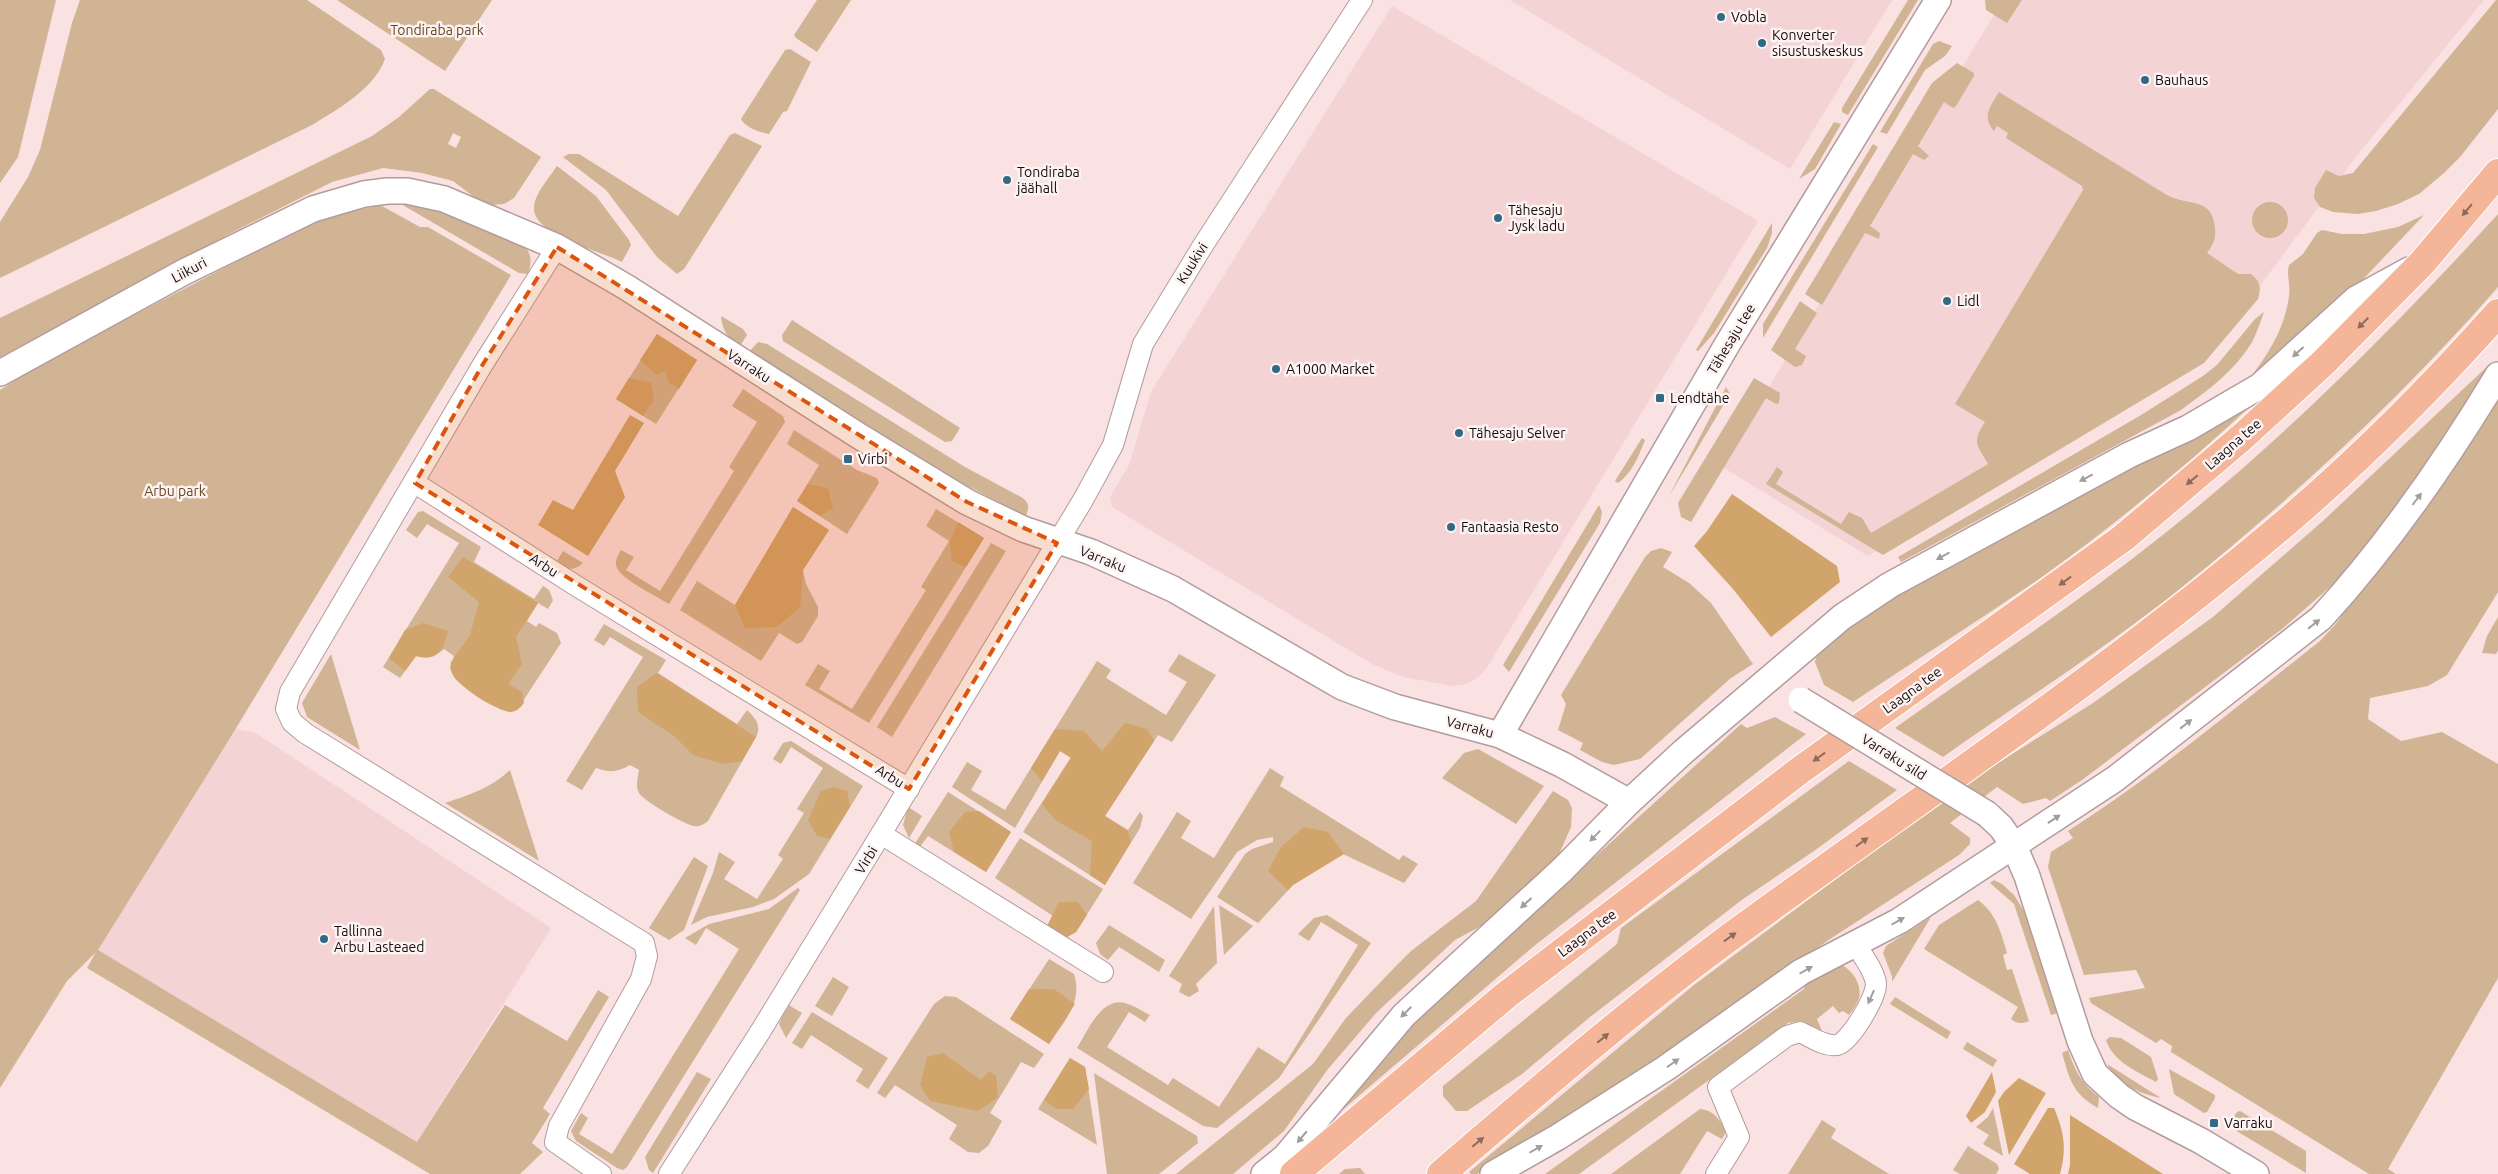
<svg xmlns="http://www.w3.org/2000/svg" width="2498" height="1174" font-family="Ubuntu,sans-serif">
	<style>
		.built { fill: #f4d3d4 }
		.green { fill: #d0b493; fill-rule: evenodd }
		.forest { fill: #d1a46c }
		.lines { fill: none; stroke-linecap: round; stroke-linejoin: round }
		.minor-casing { stroke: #b39c9d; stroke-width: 22 }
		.tertiary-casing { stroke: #b39c9d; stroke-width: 28 }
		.primary-casing { stroke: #fff; stroke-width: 30 }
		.minor { stroke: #fff; stroke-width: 20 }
		.tertiary { stroke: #fff; stroke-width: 25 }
		.primary { stroke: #f4b599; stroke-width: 28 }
		.tertiary-bridge-casing { stroke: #b39c9d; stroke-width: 28; stroke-linecap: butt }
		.tertiary-bridge { stroke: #fff; stroke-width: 25 }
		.oneway { fill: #8f695a }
		.oneway2 { fill: #a19e9e }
		.marked { fill: #dd550c; fill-opacity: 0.2; stroke: #dd550c; stroke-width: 4; stroke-dasharray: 10 6; stroke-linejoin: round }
		.poi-dot { fill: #326984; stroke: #fdf3f3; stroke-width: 2 }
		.labels { text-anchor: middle; stroke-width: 5; stroke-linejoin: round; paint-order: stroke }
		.poi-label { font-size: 14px; fill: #140c0d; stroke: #fdf3f3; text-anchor: start }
		.park-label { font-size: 14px; fill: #67481e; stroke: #fdf3f3 }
		.street-label { font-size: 14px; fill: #140c0d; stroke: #fdf3f3 }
	</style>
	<rect width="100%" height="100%" fill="#fae1e2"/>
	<g class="built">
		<path d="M1510 0H1892L1790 169Z"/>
		<path d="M2003 0H2484L2355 158 2207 357 1868 556 1721 466Z"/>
		<path d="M1392 6 1758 221 1486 669 1479 677 1466 684 1453 686 1403 677 1372 664 1112 507 1110 497 1129 465 1151 392Z"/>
		<path d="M236 729 256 733 551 928 417 1142 97 950Z"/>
	</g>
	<g class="green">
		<path d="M0 0H56L18 157 0 183Z"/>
		<path d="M80 0H307L381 50 385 59C374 89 338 109 312 125L0 278V222L28 177 40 150 72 23Z"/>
		<path d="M337 0H492L445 71Z"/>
		<path d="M817 0H851L817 52 796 38 794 35Z"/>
		<path d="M1908 0H1918L1848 115 1842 112V108Z"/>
		<path d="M1985 0H2022L2007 23 1986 10Z"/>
		<path d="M2496 0H2498V109L2460 157 2444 173 2419 194 2398 204 2376 211 2358 214 2333 212 2320 207 2314 198 2315 188 2326 170 2339 176 2353 173Z"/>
		<path d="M1939 41 1952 46 1945 56 1925 70 1887 134 1880 132 1933 44Z"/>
		<path d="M790 49 811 62 787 111 783 112 769 134C759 132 746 128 741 119L785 50Z"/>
		<path d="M1957 63 1974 73V76L1956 106 1953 108 1944 102 1918 146 1929 156 1924 160 1913 154 1870 226 1880 233 1879 239 1865 233 1822 305 1805 294 1932 83Z"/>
		<path d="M430 89H434L541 157 514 198 504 204 492 205 478 200 453 181 422 173 383 168 332 182 229 234 0 357V318L372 136 399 117ZM453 133 461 137 456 148 448 144Z"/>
		<path d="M1999 92 2167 195C2189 207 2212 196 2215 228 2216 239 2213 245 2207 253L2238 274H2251C2261 282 2261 288 2258 299L2204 363 1883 555 1766 484 1777 467 1783 472 1776 484 1841 524 1849 512 1862 518 1871 533 1988 464C1976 443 1972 443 1985 422L1955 404 2083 190 2082 186 2006 138 2008 133 1997 126 1994 131C1981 116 1991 106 1999 92Z"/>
		<path d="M1834 122 1841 124 1815 169 1799 179Z"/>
		<path d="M735 133 762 146 684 269 677 274 657 257 606 190 563 157 569 154H579L678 216 730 135Z"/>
		<path d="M1873 144 1878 147 1763 338V324Z"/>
		<path d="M557 166 596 196 629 240 631 245 622 262C602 251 532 236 534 207 535 193 550 177 557 166Z"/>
		<circle cx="2270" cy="220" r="18"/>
		<path d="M401 204 425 205 520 241C531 253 533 258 528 274L519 273Z"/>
		<path d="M380 205 420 227H428L511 275 227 743 98 950 417 1142 505 1005 567 1041 598 990 609 997 543 1108 550 1114 532 1143 543 1152 520 1174H430L87 968 96 952 67 981 0 1088V390L44 362 228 266 327 217Z"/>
		<path d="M2498 214V287C2403 396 2298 493 2186 584 2109 646 2024 700 1943 757L1895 728C1985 664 2078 603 2164 534 2285 438 2394 328 2498 214Z"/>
		<path d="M2424 215 2352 291 2278 360 2250 378C2269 353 2285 328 2289 296 2291 286 2286 275 2289 265L2303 254 2317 233 2322 230 2342 234H2364L2398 227Z"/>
		<path d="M1772 223V233L1767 248 1714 333 1698 351 1696 350Z"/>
		<path d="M1800 301 1817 313 1795 349 1806 356 1802 365 1795 367 1771 350Z"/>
		<path d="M2264 312C2260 323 2256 335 2251 344 2233 372 2207 391 2181 410L1901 562 1898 557 2141 415 2203 376 2217 365 2255 319Z"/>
		<path d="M721 316 743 329 747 335 740 346C728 339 722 330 721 316Z"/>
		<path d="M792 320 960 428 952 441 945 442 783 341 782 335Z"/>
		<path d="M657 334 697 360 656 424 616 399Z"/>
		<path d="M758 342 767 344 965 467 1021 497C1030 503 1029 507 1026 516L952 478 749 352Z"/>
		<path d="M2492 362 2435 457 2347 572 2282 629 2082 780 2050 801 2046 798 2023 804 1997 787 1950 823 1970 838V844L1959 855 1827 941 1673 1051 1477 1174H1471L1469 1172 1694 985 1922 815 1979 775 2093 703 2213 617 2324 520Z"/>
		<path d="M1754 378 1780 393 1779 403 1776 404 1766 398 1691 522 1681 517 1678 503Z"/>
		<path d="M1726 387 1730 394 1668 498Z"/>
		<path d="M743 389 783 416 785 422 669 604C657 596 622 580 617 568 614 562 618 555 621 550L634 557 626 570 660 591 734 471 729 467 757 422 732 406Z"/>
		<path d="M2498 393V592L2447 675 2428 686 2370 698 2368 719 2401 741 2442 732 2498 764V978L2388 1169 2396 1174H2369L2171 1052 2172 1046 2161 1039 2156 1043 2091 1003 2089 998 2145 988 2136 970 2084 975 2048 867 2051 852 2073 838 2068 831C2156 775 2237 706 2320 641L2335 625 2425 502Z"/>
		<path d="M2253 404C2186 466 2116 524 2042 577 1980 620 1916 660 1853 702L1824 685 1815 662 1817 654 1851 623 1885 602 2128 469Z"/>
		<path d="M794 430 857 470 877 478 879 483 847 534 797 501 819 465 787 444Z"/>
		<path d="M1642 438 1645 440C1638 457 1633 472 1618 483L1615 481Z"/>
		<path d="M1599 505 1602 512 1600 523 1509 672 1503 665Z"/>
		<path d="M793 507 829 530 803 570 806 584 818 607V616L802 642 797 644 779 633 761 661 680 610 697 581 735 605Z"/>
		<path d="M936 509 984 538 869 723 805 685 818 664 830 671 819 689 852 709 926 590 921 587 949 541 926 526Z"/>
		<path d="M423 511 481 547 474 562 534 599 543 586 549 590 553 600 548 609 538 603 527 621 536 627 539 623 557 633 561 643 517 710C498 715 456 686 450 668L454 656 444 649C435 657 427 659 416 656L400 678 383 667 459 543 427 524 417 538 406 530 418 512Z"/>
		<path d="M991 543 1006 551 892 737 877 727Z"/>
		<path d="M1661 548 1672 552 1663 567 1689 583 1711 603 1753 664 1731 678 1640 759 1614 765 1602 762 1580 750 1583 743 1558 730 1566 704 1561 695 1645 557 1651 551Z"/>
		<path d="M563 551 583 563C573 572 565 569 555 564Z"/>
		<path d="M2498 617V650L2496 654 2482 653 2487 636Z"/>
		<path d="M604 624 666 660 658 673 737 724 747 710C755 718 762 725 756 737L708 821C703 825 700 827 694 826 685 825 644 801 639 793 635 786 638 777 639 770L630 765C618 772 610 773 596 768L582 790 566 781 643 657 610 637 604 646 594 640Z"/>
		<path d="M331 654 360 750 307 717 302 703Z"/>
		<path d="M1179 654 1216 675 1172 742 1158 735 1105 816 1128 830 1140 812 1143 816 1140 828 1105 885 1023 832 1071 757 1060 751 1015 828 952 787 967 762 982 771 971 790 1005 810 1097 661 1111 670 1106 678 1166 715 1187 682 1168 671Z"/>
		<path d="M1775 717 1806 734 1534 946 1340 1112H1334L1388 1045 1741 724 1747 728Z"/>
		<path d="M791 741 863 786 809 874 774 899 753 907 707 917 691 925 713 873 719 852 735 862 724 879 757 899 783 859 778 855 804 813 797 809 823 768 791 747 781 764 773 759 783 743Z"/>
		<path d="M1478 749 1544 786 1516 824 1442 778 1464 753Z"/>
		<path d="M1849 761 1897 790 1814 851 1743 899 1590 1017 1522 1074 1467 1111H1456L1443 1096V1086L1617 944 1621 928Z"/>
		<path d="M1270 768 1284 777 1280 786 1399 860 1403 855 1418 864 1404 883 1343 854 1293 885 1258 923 1217 897 1245 854 1252 849 1273 842V837L1257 840 1237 852 1191 919 1133 883 1177 812 1191 821 1181 838 1214 858Z"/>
		<path d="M510 770 539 861 445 803C469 795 491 788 510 770Z"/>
		<path d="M1553 791 1568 800 1572 808 1571 827 1556 861 1494 919 1455 940 1377 1012 1328 1069 1284 1131 1233 1174H1176L1313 1064 1346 1018 1395 967 1411 951 1476 901Z"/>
		<path d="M948 792 1011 832 986 872 928 836 919 848 914 845Z"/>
		<path d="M908 807 922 816 909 838 903 825Z"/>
		<path d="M1020 838 1103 889 1076 932 1067 937 1053 916 995 878Z"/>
		<path d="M694 857 708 866 684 930 669 940 649 928Z"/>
		<path d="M1994 880 2002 884 2014 895 2024 911 2058 1013 2051 1015 2014 904 1990 883Z"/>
		<path d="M798 888 800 890 627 1167 623 1170 617 1168 576 1141 571 1131 581 1113 588 1118 579 1134 612 1154 739 949 706 928 696 945 685 938 709 924 769 909Z"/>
		<path d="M1978 900C1996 913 2001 932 2007 953L2003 955 2007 970 2012 969 2029 1021C2023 1024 2016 1024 2011 1019L2018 1007 1924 949 1939 925Z"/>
		<path d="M1219 905 1253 926 1224 955Z"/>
		<path d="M1214 906 1217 963 1196 984 1199 991 1189 997 1179 992 1182 984 1169 976Z"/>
		<path d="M1327 915 1371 943 1279 1078 1217 1128 1203 1126 1077 1048C1087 1032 1101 997 1125 1003 1133 1005 1142 1011 1150 1015L1145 1022 1129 1012 1107 1047 1168 1085 1173 1078 1219 1107 1258 1047 1285 1064 1358 945 1321 922 1309 941 1298 934 1314 918Z"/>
		<path d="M1931 917 1892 982V976L1883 953 1886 946Z"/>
		<path d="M1109 925 1165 960 1159 972 1119 947 1108 960 1100 954 1096 943Z"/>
		<path d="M1049 959 1074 974C1083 1003 1064 1021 1049 1044L1010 1019Z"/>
		<path d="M1839 964C1853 969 1864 987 1858 1001 1856 1006 1852 1011 1849 1015L1843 1011 1839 1013 1833 1006 1817 1019 1822 1031 1802 1021 1788 1023 1579 1174H1545L1804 989 1807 980Z"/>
		<path d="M833 977 849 987 832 1016 815 1006Z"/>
		<path d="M945 996 956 997 1044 1054 1034 1068 1021 1062 990 1113 1002 1121 988 1146 979 1153 968 1152 949 1139 957 1125 895 1085 885 1098 877 1093 934 1004Z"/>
		<path d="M1895 997 1951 1032 1947 1039 1890 1004Z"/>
		<path d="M787 1004 802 1013 786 1038 779 1024Z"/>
		<path d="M812 1012 888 1058 868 1089 856 1081 863 1069 811 1035 802 1049 792 1043Z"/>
		<path d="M2110 1037 2121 1038 2151 1057 2158 1079 2156 1082C2138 1072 2113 1062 2106 1040Z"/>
		<path d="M1967 1042 1997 1060 1993 1067 1963 1049Z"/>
		<path d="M2068 1050C2075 1071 2082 1084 2099 1097L2098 1108C2072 1093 2070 1080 2062 1053Z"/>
		<path d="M1070 1058 1085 1067 1097 1145 1038 1109Z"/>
		<path d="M2107 1064 2161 1098C2137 1093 2120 1085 2107 1064Z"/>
		<path d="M2169 1069 2215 1095V1098L2207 1112 2204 1113 2174 1094Z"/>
		<path d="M697 1072 711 1079 653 1173 649 1170 645 1157Z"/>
		<path d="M1094 1073 1197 1136 1198 1143 1159 1174H1107Z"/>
		<path d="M1993 1108 2003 1156 1983 1144 1989 1135 1976 1127 1988 1117Z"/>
		<path d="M1700 1109C1714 1110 1719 1120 1727 1130L1722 1139 1707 1131 1680 1174H1611Z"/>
		<path d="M2240 1111 2306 1151V1173L2230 1127 2229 1124 2237 1112Z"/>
		<path d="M1822 1120 1836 1129 1831 1138 1889 1174H1788Z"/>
		<path d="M1968 1146 1997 1164 1999 1169 1996 1174H1960L1953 1170Z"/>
		<path d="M1360 1168 1365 1174H1339L1345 1169Z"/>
	</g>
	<g class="forest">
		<path d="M657 334 697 360 679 389 669 382 665 371 657 375 640 360Z"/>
		<path d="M629 378 651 383 654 400 643 416 616 399Z"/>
		<path d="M630 415 644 423 615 471 625 497 588 556 538 525 553 500 573 510Z"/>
		<path d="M808 484 828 488 833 508 820 516 797 501Z"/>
		<path d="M1732 494 1837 566 1840 582 1771 637 1733 589 1694 546 1707 531Z"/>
		<path d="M793 507 829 530 803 570 800 607 777 627 745 628 735 605Z"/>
		<path d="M958 522 984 538 966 567 952 561 950 541Z"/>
		<path d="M463 557 538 603 516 637 522 664 508 684 522 692 524 703C520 708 517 711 511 712 498 712 461 687 454 677 451 672 450 668 451 662L470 635 479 602 448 577Z"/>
		<path d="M423 623 448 631C443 650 438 662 416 656L405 671 389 658 405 630Z"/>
		<path d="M657 673 756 737 742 761 723 764 693 755 674 736 638 712 637 687Z"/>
		<path d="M1125 723 1147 729 1154 741 1105 816 1128 831 1131 842 1105 885 1090 875 1092 841 1055 820 1042 804 1071 758 1060 751 1042 781 1031 768 1055 729 1084 731 1102 751Z"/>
		<path d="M834 787 847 791 850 807 830 839 817 836 808 820 821 791Z"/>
		<path d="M979 811 1011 832 986 872 954 852 949 832 965 812Z"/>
		<path d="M1304 827 1328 832 1344 854 1293 885 1288 890 1268 871 1281 847Z"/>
		<path d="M1059 902H1078L1087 915 1076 932 1067 937 1058 936 1046 928Z"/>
		<path d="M1029 989H1054L1075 1004 1049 1044 1010 1019Z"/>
		<path d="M943 1053 981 1080 989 1071 996 1076 998 1097 978 1111 930 1101 920 1085 927 1057Z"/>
		<path d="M1070 1058 1085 1067 1089 1089 1073 1109H1057L1044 1100Z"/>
		<path d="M1992 1072 1996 1092 1985 1112 1971 1123 1966 1116Z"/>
		<path d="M2019 1078 2046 1093 2009 1155 1998 1101 2004 1092Z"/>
		<path d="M2048 1108H2054C2064 1132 2067 1148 2060 1174H2030L2014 1164Z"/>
		<path d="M2070 1115 2163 1174H2068L2070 1165Z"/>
	</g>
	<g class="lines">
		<defs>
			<g id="minor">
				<path d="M557 247 483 364 290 692 286 709 292 722 305 733 644 943 647 956 641 979 559 1126 555 1142 601 1174"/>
				<path d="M415 483 578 587 909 789"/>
				<path d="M881 834 1103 972"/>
				<path d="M669 1174 760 1032 881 834 1083 500 1113 445 1143 344 1202 247 1362 0"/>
				<path d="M1716 1174 1739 1137 1718 1087 1787 1036 1800 1032C1811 1037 1825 1047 1837 1045 1850 1042 1876 998 1876 984 1875 971 1861 954 1855 943"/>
			</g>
			<g id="tertiary">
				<path d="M0 373 184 272 313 209 364 194 387 191H407L444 199 557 247 626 287 859 436 967 502 1023 529 1091 552 1173 589 1342 687 1395 707 1500 735 1563 765 1629 802"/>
				<path d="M1500 735 1728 343 1938 0"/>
				<path d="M1987 814 2001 827 2014 846 2027 876 2080 1041 2095 1074 2119 1096 2135 1107 2201 1141 2256 1174"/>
				<path d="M1264 1174 1285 1157 1404 1015 1562 870 1629 802 1683 752 1842 617 1890 585 2129 455 2188 428 2260 386 2356 299 2409 270"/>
				<path d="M1493 1174 1558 1137 1666 1068 1801 972 1899 921 2115 779 2321 618C2389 544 2446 461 2498 375"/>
			</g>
			<g id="primary">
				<path d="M1294 1174 1505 996 1799 771 2123 538 2241 438 2323 363 2422 263 2498 173"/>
				<path d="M1441 1174C1533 1095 1625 1015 1722 943 1910 805 2105 676 2283 525 2357 462 2434 385 2498 313"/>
			</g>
		</defs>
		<use href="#minor" class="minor-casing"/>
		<use href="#tertiary" class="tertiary-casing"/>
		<use href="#primary" class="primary-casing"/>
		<use href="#minor" class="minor"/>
		<use href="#tertiary" class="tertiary"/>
		<use href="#primary" class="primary"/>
		<defs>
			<path id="tertiary-bridge" d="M1801 700 1987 814"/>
		</defs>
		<use href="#tertiary-bridge" class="tertiary-bridge-casing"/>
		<use href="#tertiary-bridge" class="tertiary-bridge"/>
	</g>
	<defs><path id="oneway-solid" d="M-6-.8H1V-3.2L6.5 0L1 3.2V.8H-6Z" transform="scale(1.25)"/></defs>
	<g class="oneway">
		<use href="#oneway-solid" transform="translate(2467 210) rotate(130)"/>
		<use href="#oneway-solid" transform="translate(2363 323) rotate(135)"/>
		<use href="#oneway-solid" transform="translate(2192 480) rotate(140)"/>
		<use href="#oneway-solid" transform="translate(2065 581) rotate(144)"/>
		<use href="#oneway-solid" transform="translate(1819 757) rotate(144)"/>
		<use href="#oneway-solid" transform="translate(1862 842) rotate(-36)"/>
		<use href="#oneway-solid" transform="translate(1730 937) rotate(-36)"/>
		<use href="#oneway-solid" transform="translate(1603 1038) rotate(-40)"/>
		<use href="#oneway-solid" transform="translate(1478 1142) rotate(-40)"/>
	</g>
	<g class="oneway2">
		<use href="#oneway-solid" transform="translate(2298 352) rotate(138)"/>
		<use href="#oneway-solid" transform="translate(2086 478) rotate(152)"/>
		<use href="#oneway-solid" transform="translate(2417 499) rotate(-53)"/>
		<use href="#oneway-solid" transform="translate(1943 556) rotate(151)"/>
		<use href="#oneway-solid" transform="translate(2314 624) rotate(-38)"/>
		<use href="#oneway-solid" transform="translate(2186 724) rotate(-38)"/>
		<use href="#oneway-solid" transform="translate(2054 819) rotate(-34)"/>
		<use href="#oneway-solid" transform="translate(1595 836) rotate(134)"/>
		<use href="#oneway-solid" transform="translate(1526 903) rotate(138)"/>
		<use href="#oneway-solid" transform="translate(1898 921) rotate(-30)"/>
		<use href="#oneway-solid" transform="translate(1806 970) rotate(-30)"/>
		<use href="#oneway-solid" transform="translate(1871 997) rotate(114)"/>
		<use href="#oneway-solid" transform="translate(1406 1012) rotate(135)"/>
		<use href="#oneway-solid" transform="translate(1673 1063) rotate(-35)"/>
		<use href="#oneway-solid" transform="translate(1302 1137) rotate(130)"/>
		<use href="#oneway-solid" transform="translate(1536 1149) rotate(-30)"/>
	</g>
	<path class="marked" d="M557 247 967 502 1057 543 909 789 415 483 483 364Z"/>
	<g class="poi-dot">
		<circle cx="1721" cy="17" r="5"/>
		<circle cx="1762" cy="43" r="5"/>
		<circle cx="2145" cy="80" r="5"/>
		<circle cx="1007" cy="180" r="5"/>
		<circle cx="1498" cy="218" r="5"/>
		<circle cx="1947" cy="301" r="5"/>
		<circle cx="1276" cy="369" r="5"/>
		<rect x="1655" y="393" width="10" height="10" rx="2.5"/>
		<circle cx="1459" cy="433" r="5"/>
		<rect x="843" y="454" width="10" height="10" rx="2.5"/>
		<circle cx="1451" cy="527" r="5"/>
		<circle cx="324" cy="939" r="5"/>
		<rect x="2209" y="1118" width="10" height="10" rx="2.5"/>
	</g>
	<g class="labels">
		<g class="poi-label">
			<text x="1731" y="22">Vobla</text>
			<text x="1772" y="40">Konverter<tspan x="1772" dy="16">sisustuskeskus</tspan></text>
			<text x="2155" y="85">Bauhaus</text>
			<text x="1017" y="177">Tondiraba<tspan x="1017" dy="16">jäähall</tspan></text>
			<text x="1508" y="215">Tähesaju<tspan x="1508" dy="16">Jysk ladu</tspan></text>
			<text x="1957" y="306">Lidl</text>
			<text x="1286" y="374">A1000 Market</text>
			<text x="1670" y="403">Lendtähe</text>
			<text x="1469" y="438">Tähesaju Selver</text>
			<text x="858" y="464">Virbi</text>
			<text x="1461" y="532">Fantaasia Resto</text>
			<text x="334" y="936">Tallinna<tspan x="334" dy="16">Arbu Lasteaed</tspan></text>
			<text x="2224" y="1128">Varraku</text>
		</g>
		<g class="park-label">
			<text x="437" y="35">Tondiraba park</text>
			<text x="175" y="496">Arbu park</text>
		</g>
		<g class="street-label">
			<text transform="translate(1192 263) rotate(-58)" y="5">Kuukivi</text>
			<text transform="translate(189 270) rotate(-28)" y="5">Liikuri</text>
			<text transform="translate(1731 339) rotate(-59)" y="5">Tähesaju tee</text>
			<text transform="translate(749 366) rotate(33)" y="5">Varraku</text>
			<text transform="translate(2233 444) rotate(-41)" y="5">Laagna tee</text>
			<text transform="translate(1103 559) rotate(22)" y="5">Varraku</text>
			<text transform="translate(544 565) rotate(33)" y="5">Arbu</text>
			<text transform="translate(1912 690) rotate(-36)" y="5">Laagna tee</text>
			<text transform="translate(1470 727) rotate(15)" y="5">Varraku</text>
			<text transform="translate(1894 757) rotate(32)" y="5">Varraku sild</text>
			<text transform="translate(890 776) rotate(32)" y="5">Arbu</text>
			<text transform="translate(866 860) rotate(-58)" y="5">Virbi</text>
			<text transform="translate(1587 933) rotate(-37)" y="5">Laagna tee</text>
		</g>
	</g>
</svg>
